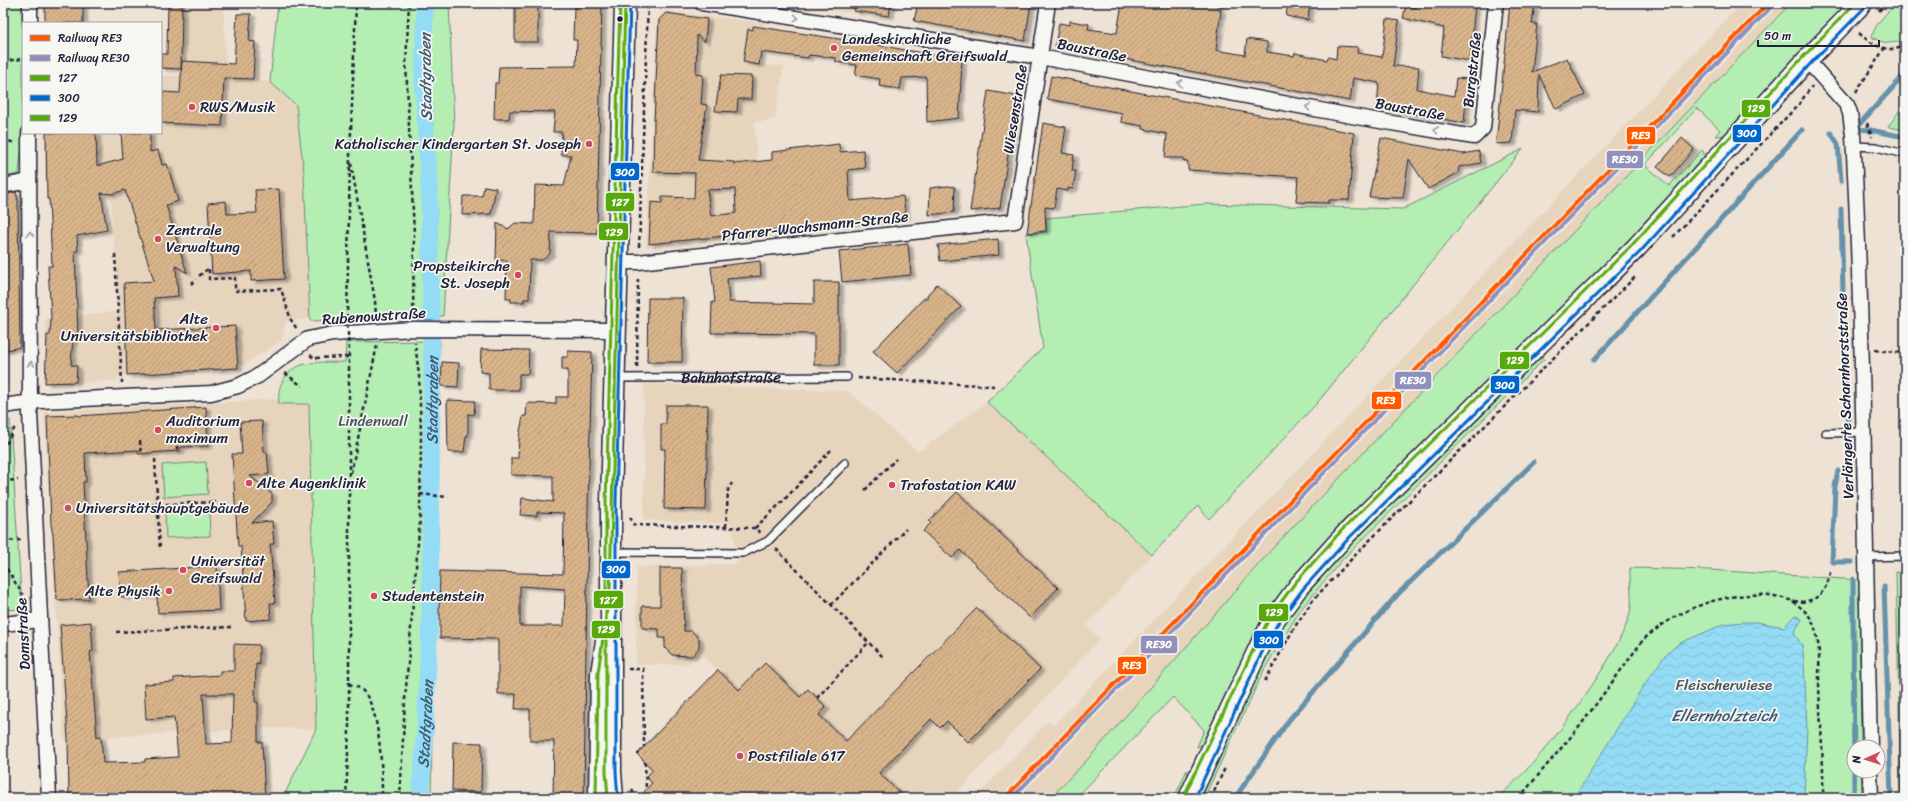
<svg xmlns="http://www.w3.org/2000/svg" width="1908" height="801" font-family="Sriracha,sans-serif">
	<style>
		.built { fill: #e7d4bd }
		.green { fill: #b4eeb3; stroke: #6b8877 }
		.garden { fill: url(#garden-furrows); stroke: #6b8877 }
		.water { fill: url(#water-waves); stroke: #6691ab }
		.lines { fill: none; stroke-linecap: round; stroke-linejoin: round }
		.stream { stroke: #6691ab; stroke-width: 5 }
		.canal { stroke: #94dbf6; stroke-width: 17 }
		.building { fill: url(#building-hatch); stroke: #22223b; fill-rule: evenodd; filter: url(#shadow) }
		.lane-casing { stroke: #22223b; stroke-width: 10 }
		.street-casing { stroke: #22223b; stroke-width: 17 }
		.secondary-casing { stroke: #22223b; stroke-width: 23 }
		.path { stroke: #22223b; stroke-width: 2.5; stroke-dasharray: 4 3; stroke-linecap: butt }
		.lane { stroke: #f6f6f2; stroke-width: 7 }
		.street { stroke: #f6f6f2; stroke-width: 14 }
		.secondary { stroke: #f6f6f2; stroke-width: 20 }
		.path-bridge { stroke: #22223b; stroke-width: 2.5; stroke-dasharray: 4 3; stroke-linecap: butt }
		.bus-1-casing { stroke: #f6f6f2; stroke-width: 6 }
		.bus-2-casing { stroke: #f6f6f2; stroke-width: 6 }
		.bus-3-casing { stroke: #f6f6f2; stroke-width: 6 }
		.bus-1 { stroke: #58aa0c; stroke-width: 3 }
		.bus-2 { stroke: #06c; stroke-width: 3 }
		.bus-3 { stroke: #58aa0c; stroke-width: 3 }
		.rail-1-casing { stroke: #f6f6f2; stroke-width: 7 }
		.rail-2-casing { stroke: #f6f6f2; stroke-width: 7 }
		.rail-1 { stroke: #ff5900; stroke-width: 4 }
		.rail-2 { stroke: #9090ba; stroke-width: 4 }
		.oneway { stroke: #9797a0 }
		.bus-dot { fill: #22223b; stroke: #f6f6f2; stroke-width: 1.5 }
		.poi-dot { fill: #d1495b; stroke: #f6f6f2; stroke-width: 1.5 }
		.labels { text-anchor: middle; stroke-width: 3.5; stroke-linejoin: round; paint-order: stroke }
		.poi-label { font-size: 15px; fill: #22223b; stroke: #f6f6f2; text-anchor: start }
		.street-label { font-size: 15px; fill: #22223b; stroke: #f6f6f2 }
		.park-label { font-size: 15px; fill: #465559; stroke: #f6f6f2 }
		.water-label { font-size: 16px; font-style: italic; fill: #445a73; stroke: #f6f6f2 }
		.line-badge { stroke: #f6f6f2; stroke-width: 1.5 }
		.badge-label { font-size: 11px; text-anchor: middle; font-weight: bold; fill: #fff }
	</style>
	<defs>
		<pattern id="garden-furrows" width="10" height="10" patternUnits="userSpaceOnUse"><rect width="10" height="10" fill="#b4eeb3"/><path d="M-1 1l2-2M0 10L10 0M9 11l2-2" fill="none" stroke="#9acc9b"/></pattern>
		<pattern id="water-waves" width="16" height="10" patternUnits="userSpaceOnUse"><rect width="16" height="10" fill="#94dbf6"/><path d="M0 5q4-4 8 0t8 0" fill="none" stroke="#7fbcd4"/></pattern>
		<pattern id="building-hatch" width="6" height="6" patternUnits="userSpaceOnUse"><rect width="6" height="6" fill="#d8b48a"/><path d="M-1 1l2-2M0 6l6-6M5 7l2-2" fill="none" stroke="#b99a78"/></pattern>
		<filter id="shadow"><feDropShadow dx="4.5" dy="2.5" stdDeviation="1" flood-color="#0004"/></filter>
	</defs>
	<rect width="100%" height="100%" fill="#ede2d3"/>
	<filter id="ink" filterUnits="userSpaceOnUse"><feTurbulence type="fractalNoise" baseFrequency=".025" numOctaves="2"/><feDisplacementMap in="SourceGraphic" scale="8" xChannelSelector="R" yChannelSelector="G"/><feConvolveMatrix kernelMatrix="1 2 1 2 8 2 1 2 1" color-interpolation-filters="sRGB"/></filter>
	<g filter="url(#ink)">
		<g class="built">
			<path d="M168 3H223L227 78 270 82 296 105 304 173 310 319 286 321 282 340 239 368 118 376V380L64 384V382L45 383 46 318 78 316 118 311 110 178 45 179V133H161V76H181L182 69V55L167 54Z"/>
			<path d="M805 3H868L866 15 805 6Z"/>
			<path d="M1742 3H1791L1272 549 1088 759 1050 798H975L1048 721 1053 726Z"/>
			<path d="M664 11 765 23 759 65 784 66 775 119 754 123 764 236 646 247 657 19Z"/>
			<path d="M644 384 848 391 918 452 987 402 1152 555 1086 626 1100 639 952 798H648L647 744 718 670 700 654 687 664 636 665 637 567 738 564 732 524 644 520Z"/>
			<path d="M278 399 279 404 309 403 316 729 270 728 64 739 44 412Z"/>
		</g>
		<g class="green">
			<path d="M3 3H26L23 23V133L19 174 3 177Z"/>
			<path d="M278 3H449L454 124 443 316 310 321 304 173 296 105 270 82Z"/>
			<path d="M1791 3H1851L1730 135 1715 136 1720 130 1697 108 1645 165 1669 186 1702 150 1704 153V164L1629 243 1323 545 1205 744 1197 747 1204 730 1173 697 1076 798H1050L1088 759 1272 549Z"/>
			<path d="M1897 3H1905V39C1893 45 1883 44 1872 37 1875 23 1887 13 1897 3Z"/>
			<path d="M1523 149 1318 402 1209 519 1198 506 1152 555 987 402 1043 348 1026 234 1047 232 1046 218 1205 204 1403 209Z"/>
			<path d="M440 341 438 384 431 798H283L316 729 309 404H279C278 396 279 387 283 380 296 358 322 363 345 362L346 342Z"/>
			<path d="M1535 358 1544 359 1342 560 1301 609 1265 668 1204 798H1196C1230 724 1261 652 1309 586Z"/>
			<path d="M10 420 22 609 3 610V421Z"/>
			<path d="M206 462 208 494 164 497 162 465Z"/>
			<path d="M209 509 210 536 166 538 165 512Z"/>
			<path d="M1630 568 1710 570 1859 580 1861 747H1854V771H1861L1862 798H1497C1535 766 1565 725 1593 684 1607 662 1621 641 1629 617 1634 601 1629 584 1630 568Z"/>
			<path d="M1896 572H1905V798H1901Z"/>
			<path d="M1187 770 1188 778 1179 798H1174Z"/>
		</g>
		<path class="garden" d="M1905 103V130L1888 127Z"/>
		<g class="water">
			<path d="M3 484 7 536H3Z"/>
			<path d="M1795 615 1802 619 1794 633 1802 645 1804 661 1807 728 1804 798H1574L1644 685 1664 657 1678 644 1724 624 1742 622H1757L1784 627Z"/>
		</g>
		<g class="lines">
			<g class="stream">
				<path d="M1855 129 1905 74"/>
				<path d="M1855 129 1870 130 1905 137"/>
				<path d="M1831 133 1838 144 1841 181"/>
				<path d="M1841 209 1843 293"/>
				<path d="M1844 348 1848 430"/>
				<path d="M1594 360 1802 130"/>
				<path d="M1838 471 1835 487 1832 562H1852"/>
				<path d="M1853 579 1854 798"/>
				<path d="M1884 586 1891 798"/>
				<path d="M1235 798 1289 720 1398 594 1534 462"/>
			</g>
			<path class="canal" id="s1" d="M420 798 425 731 430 617 432 367 429 184 423 84 425 3"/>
		</g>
		<g class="building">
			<rect x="45" y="3" width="38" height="20"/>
			<path d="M168 3H182L181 69 161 68V54H167Z"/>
			<rect x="515" y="3" width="23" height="39"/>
			<path d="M577 3H602L597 233 551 232 550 254 542 260H530L529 299H524V302H511V299H506L507 260H496L497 223 508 229 515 223 534 224 535 185 564 186 571 155H561L562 132H553L555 112 510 111 509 119H494L495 83H498L499 67 576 66 577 40H573L574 8H577Z"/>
			<path d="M854 3H891L889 16 854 11Z"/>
			<path d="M918 3H977L1001 8 1002 3H1031L1025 41 914 21Z"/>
			<path d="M1122 3H1220L1218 10H1221L1216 50 1245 55 1247 39 1267 42V52L1294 56 1295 53 1327 60 1328 57 1336 59 1337 46 1358 47 1357 53 1382 57 1387 19 1399 21 1393 66 1419 67 1417 89 1454 96 1456 78 1468 79 1464 123 1377 107 1379 83 1353 78 1350 101 1055 46 1059 23 1070 25V21L1089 24 1088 29 1117 33Z"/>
			<path d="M1288 3H1310L1308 20 1286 16Z"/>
			<path d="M1417 3H1475L1470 61 1441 56 1444 28 1403 18 1406 6 1416 8Z"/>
			<path d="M1510 3H1535L1532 24H1537L1532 72 1567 58 1585 95 1556 109 1539 75 1538 112 1515 110 1512 143 1496 144Z"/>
			<path d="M666 13 707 19 705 42 697 35 696 74 703 75 701 104 707 105 698 160 734 162V164L772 160V152L839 144 840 152 863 150 865 168 848 170 850 201 903 196 906 217 649 244 651 202 662 203V197L694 198 695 173 653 172 654 122 659 20ZM735 189 736 213 711 216 707 190Z"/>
			<path d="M237 14H251L249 41 255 42 253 79 224 78 222 126 161 123 163 92 180 93 182 61 234 64Z"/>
			<path d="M753 26 866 43 962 60 959 118 927 122 926 77 902 78 900 89 879 86 880 79 855 75 857 65 836 62V58L809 55 808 58 761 52 759 65 743 62 748 29 753 30Z"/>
			<path d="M721 75 752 76 751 99H738L737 112 715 111Z"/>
			<path d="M1051 76 1354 133 1349 200H1329V203L1296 202 1298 177 1188 170V162L1183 161V158H1165L1167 134 1143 129V126L1121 122 1122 113 1047 99Z"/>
			<path d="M988 91 1017 96 1000 208 970 211Z"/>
			<path d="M1043 123 1066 127 1062 153 1074 155 1072 171H1076L1073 189 1068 188V191L1057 189 1054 208 1045 207 1046 231 1027 233Z"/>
			<path d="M46 133H96L97 166 123 159 121 133H150V152L158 150 162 165 167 164 178 201 166 205 187 273 176 266 178 296 154 298 156 330 235 326 238 368 127 375 124 283 154 281 125 190 111 194 101 193 107 230 77 236 78 251H75L78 336H73L71 365 77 366 76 382 45 383 47 335H50L51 318 48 266H52L49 199H47Z"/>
			<path d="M1381 138 1463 154 1479 151 1481 163 1459 167 1458 173 1428 189 1409 159 1403 198 1369 197Z"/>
			<path d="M1682 138 1694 149 1670 177 1657 167Z"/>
			<path d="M484 186 496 188 491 214 462 215 463 196H482Z"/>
			<path d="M948 186 955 187 954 212 929 215 930 188Z"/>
			<path d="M279 189 284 279 251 281V271L212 274 208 203 226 201 227 214 257 213 255 190Z"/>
			<path d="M16 192 18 201 20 347 3 351V195Z"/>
			<path d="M998 239 999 255 940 261 938 245Z"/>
			<path d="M908 244 911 275 842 282 839 251Z"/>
			<path d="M760 261 761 276 727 279 729 302 814 304V282H839V365H814V334L711 333 712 302H715L711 267Z"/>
			<path d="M937 284 961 307 897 373 873 351 924 298H927V295Z"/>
			<path d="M648 298H683L682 362H647Z"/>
			<path d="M481 349 529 350 528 374H519V390H489V373L480 372Z"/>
			<path d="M568 351 592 352 588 507 584 798H553L554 741H530V709H515L516 694H498V639L440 638V614H439L440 571 563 574 564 513 537 512V516L520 515 522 498 553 502V476L511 475V458H518L519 437 523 416H526L527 403 556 404V397H568V370H562V357H568ZM520 586 565 589 564 626H520Z"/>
			<path d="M442 362 459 363 458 387 441 386Z"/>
			<path d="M447 400 475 401 474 415 468 414V436H466L464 452H448Z"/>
			<path d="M666 405H708L706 510 664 509 665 449H661V424H666Z"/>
			<path d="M206 407 208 446 180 447V451L162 452 138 454V450L85 453 86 482H83L89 599 57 600 53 535 51 525 47 416 78 415V416Z"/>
			<path d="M262 421 264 452H267L269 474 250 476 272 494V502L252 523 272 521 274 544H270L275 603H270L271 619 246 621 241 546H238L232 454H242L240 422Z"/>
			<path d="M957 492 1058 588 1030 618 960 550 952 558 923 531 931 523 929 521Z"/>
			<path d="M217 566 219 610 158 613 157 595 121 597 119 572Z"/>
			<path d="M660 568H682L684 631H692L699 639V648L692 656 672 655 665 648V638H659V629L642 628V606H660Z"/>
			<path d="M977 608 1040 669 968 742 947 721 940 728 931 719 879 773 905 798H651L644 792 652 783 646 777 653 770 637 754 718 670 739 690 765 663 800 697 808 689 826 707 819 715 846 741Z"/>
			<path d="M91 622 93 651 90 652 97 737 101 736 103 763 145 762V759L178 757 174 717 146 719 144 684 174 682V678L220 675V671H234V644L259 645V665L256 664 255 702H258V742H262L265 798H69L68 738 60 625ZM203 694H233L232 743 206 744Z"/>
			<path d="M453 742 482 743 481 792 452 791Z"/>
		</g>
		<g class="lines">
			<defs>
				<g id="lane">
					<path d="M1854 146 1876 147 1905 154"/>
					<path id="s2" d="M615 378 847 377"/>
					<path d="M1826 433 1865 432"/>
					<path d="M612 552 743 553 768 541 845 463"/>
					<path d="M1865 557 1905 556"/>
				</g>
				<g id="street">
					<path d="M702 3 1040 57 1357 117 1474 137 1483 128 1496 3"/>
					<path d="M30 23V3"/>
					<path d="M1807 60 1847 105 1850 113 1853 135C1864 339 1865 543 1870 747"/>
					<path d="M29 133 30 413 49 798"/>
					<path d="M3 186 29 181"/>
					<path d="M618 262H638L1015 221 1048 3"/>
					<path d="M3 406 40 401 211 393 238 386 258 376 308 339 333 334 413 329 616 330"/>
					<path d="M3 624 40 620"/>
					<path d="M1870 771 1871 798"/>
					<path d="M596 798 598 673 604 634"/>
				</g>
				<g id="secondary">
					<path d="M613 798 611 772V502L625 3"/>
					<path d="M1189 798 1260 646 1274 620 1299 586 1346 534 1636 248 1807 60 1862 3"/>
				</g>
			</defs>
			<use href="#lane" class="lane-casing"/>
			<use href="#street" class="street-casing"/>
			<use href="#secondary" class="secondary-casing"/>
			<g class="path">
				<path d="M409 3 406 63 414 234 413 315"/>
				<path d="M1879 11 1886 3"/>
				<path d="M1859 33C1872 45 1887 54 1905 46"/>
				<path d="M3 61 23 59"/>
				<path d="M1856 92 1884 49"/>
				<path d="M1867 123 1872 137"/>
				<path d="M3 140 4 139 14 143"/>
				<path d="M351 163 375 301 376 318"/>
				<path d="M1673 237 1799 104 1812 86"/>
				<path d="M639 247 648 3"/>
				<path d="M115 254 122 383"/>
				<path d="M199 276 209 268V279L235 278V291L281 289 291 320 297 329"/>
				<path d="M191 284 196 279"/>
				<path d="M347 318 350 155 356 3"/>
				<path d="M1875 350 1905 353"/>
				<path d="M310 355 314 358 348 357"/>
				<path d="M637 367 638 276"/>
				<path d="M285 373 302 386"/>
				<path d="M858 378 994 386"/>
				<path d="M140 441 141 453"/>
				<path d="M177 446V451"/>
				<path d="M3 450 15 427"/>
				<path d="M155 459 160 550"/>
				<path d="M351 473 377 345"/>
				<path d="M3 481 18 480"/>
				<path d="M865 490 896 459"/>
				<path d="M420 494 448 497"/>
				<path d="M103 507 216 502"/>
				<path d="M630 517 634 525 755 528 760 533"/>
				<path d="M726 527 728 490 732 483"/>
				<path d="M755 528 784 500 831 450"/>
				<path d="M3 541 21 540"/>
				<path d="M776 549 884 658"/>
				<path d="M3 563 23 595"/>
				<path d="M1793 601C1801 608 1809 613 1813 623 1821 643 1819 663 1819 684 1820 722 1824 760 1823 798"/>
				<path d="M831 605 906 529"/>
				<path d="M116 632 231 627"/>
				<path d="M628 669H643L644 747"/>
				<path d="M1265 681 1294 628 1313 600 1359 551 1635 277"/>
				<path d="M349 684C354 686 359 687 363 691 381 710 382 772 382 798"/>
				<path d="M817 698 868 643"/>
				<path d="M645 762 646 790"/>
				<path d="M632 789 635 798"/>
				<path d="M3 797 34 794"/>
				<path d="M346 798 349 731V349"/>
				<path d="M400 798 405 700 420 519 421 434 419 375 415 343"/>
				<path d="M646 798V793"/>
				<path d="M1211 798 1225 768"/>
				<path d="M1519 798 1580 726 1643 640C1678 609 1722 592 1769 595 1781 596 1794 604 1807 601 1821 599 1829 584 1830 572"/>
			</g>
			<use href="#lane" class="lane"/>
			<use href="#street" class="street"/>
			<use href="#secondary" class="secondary"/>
			<path class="path-bridge" d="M347 318 349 349"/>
			<defs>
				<path id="bus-1" d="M596 798 598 673 610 588 625 3"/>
				<g id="bus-2">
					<path d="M618 798 616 772V502L630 3"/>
					<path d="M1195 798 1264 648 1278 623 1303 589 1350 537 1640 252 1811 63 1866 6"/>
				</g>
				<g id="bus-3">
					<path d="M1184 796 1256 644 1270 617 1295 583 1342 530 1632 245 1803 57 1855 3"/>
					<path d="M608 798 606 772V502L620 3"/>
				</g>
			</defs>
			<use href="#bus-1" class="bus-1-casing"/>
			<use href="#bus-2" class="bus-2-casing"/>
			<use href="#bus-3" class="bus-3-casing"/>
			<use href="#bus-1" class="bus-1"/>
			<use href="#bus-2" class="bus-2"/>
			<use href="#bus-3" class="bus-3"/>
			<defs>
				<path id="rail-1" d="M1005 798 1768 3"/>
				<path id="rail-2" d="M1012 798 1772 6"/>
			</defs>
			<use href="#rail-1" class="rail-1-casing"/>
			<use href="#rail-2" class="rail-2-casing"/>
			<use href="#rail-1" class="rail-1"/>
			<use href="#rail-2" class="rail-2"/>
		</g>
		<defs><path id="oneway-chevron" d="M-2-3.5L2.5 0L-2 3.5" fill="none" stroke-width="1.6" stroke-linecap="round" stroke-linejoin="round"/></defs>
		<g class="oneway">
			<use href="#oneway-chevron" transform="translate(796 18) rotate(9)"/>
			<use href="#oneway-chevron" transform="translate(1180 83) rotate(-169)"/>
			<use href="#oneway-chevron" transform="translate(1308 107) rotate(-169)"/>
			<use href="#oneway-chevron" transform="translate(1436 130) rotate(-170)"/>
			<use href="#oneway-chevron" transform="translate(30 234) rotate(-91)"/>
			<use href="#oneway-chevron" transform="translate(31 364) rotate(-90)"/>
		</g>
	</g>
	<circle class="bus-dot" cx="620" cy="19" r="3.5"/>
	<g class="poi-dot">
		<circle cx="834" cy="48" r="4"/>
		<circle cx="192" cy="107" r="4"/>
		<circle cx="589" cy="144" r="4"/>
		<circle cx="158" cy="239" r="4"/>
		<circle cx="518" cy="275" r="4"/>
		<circle cx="216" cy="328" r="4"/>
		<circle cx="158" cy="430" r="4"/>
		<circle cx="249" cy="483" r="4"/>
		<circle cx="892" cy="485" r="4"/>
		<circle cx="68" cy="508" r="4"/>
		<circle cx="183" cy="570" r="4"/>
		<circle cx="169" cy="591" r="4"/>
		<circle cx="374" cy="596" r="4"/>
		<circle cx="740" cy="756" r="4"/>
	</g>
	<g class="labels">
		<g class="poi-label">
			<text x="842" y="44">Landeskirchliche<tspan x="842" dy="17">Gemeinschaft Greifswald</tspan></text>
			<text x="200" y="112">RWS/Musik</text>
			<text x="581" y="149" text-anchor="end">Katholischer Kindergarten St. Joseph</text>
			<text x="166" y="235">Zentrale<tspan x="166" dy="17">Verwaltung</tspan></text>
			<text x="510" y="271" text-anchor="end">Propsteikirche<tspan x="510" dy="17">St. Joseph</tspan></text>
			<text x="208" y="324" text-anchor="end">Alte<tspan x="208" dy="17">Universitätsbibliothek</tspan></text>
			<text x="166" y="426">Auditorium<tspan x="166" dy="17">maximum</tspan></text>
			<text x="257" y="488">Alte Augenklinik</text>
			<text x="900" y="490">Trafostation KAW</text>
			<text x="76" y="513">Universitätshauptgebäude</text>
			<text x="191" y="566">Universität<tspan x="191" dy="17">Greifswald</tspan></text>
			<text x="161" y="596" text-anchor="end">Alte Physik</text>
			<text x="382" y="601">Studentenstein</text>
			<text x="748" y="761">Postfiliale 617</text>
		</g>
		<g class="street-label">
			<text transform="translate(1092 50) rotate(11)" y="5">Baustraße</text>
			<text transform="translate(1472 70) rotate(-84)" y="5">Burgstraße</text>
			<text transform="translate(1015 109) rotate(-81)" y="5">Wiesenstraße</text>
			<text transform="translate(1410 109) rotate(10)" y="5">Baustraße</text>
			<text transform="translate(815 226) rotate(-6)" y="5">Pfarrer-Wachsmann-Straße</text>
			<text transform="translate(374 316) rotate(-4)" y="5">Rubenowstraße</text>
			<text dy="5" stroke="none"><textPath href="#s2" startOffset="116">Bahnhofstraße</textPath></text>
			<text transform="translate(1845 396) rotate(-92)" y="5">Verlängerte Scharnhorststraße</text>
			<text transform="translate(23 634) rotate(-93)" y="5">Domstraße</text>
		</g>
		<g class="park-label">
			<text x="373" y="426">Lindenwall</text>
			<text x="1724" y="690">Fleischerwiese</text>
		</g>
		<g class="water-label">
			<text transform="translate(425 77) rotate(-91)" y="6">Stadtgraben</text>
			<text dy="6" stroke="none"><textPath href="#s1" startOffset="398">Stadtgraben</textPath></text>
			<text x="1724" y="721">Ellernholzteich</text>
			<text dy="6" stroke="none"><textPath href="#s1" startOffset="74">Stadtgraben</textPath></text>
		</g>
	</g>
	<g class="line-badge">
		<rect x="1741" y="99" width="30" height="19" rx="4" fill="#58aa0c"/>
		<rect x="1732" y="124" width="30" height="19" rx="4" fill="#06c"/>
		<rect x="1626" y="126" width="30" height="19" rx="4" fill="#ff5900"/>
		<rect x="1606" y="150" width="38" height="19" rx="4" fill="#9090ba"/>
		<rect x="610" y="162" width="30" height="19" rx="4" fill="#06c"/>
		<rect x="605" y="192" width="30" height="20" rx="4" fill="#58aa0c"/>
		<rect x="598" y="222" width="31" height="19" rx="4" fill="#58aa0c"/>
		<rect x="1499" y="351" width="31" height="19" rx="4" fill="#58aa0c"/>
		<rect x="1394" y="371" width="38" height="19" rx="4" fill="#9090ba"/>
		<rect x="1490" y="375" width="30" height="19" rx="4" fill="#06c"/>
		<rect x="1371" y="391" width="31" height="19" rx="4" fill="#ff5900"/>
		<rect x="601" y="560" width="30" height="19" rx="4" fill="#06c"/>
		<rect x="593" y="590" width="31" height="19" rx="4" fill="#58aa0c"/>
		<rect x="1258" y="603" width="31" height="19" rx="4" fill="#58aa0c"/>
		<rect x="591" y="620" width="30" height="19" rx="4" fill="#58aa0c"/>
		<rect x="1253" y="630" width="31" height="19" rx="4" fill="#06c"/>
		<rect x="1140" y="635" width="38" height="19" rx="4" fill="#9090ba"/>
		<rect x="1117" y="656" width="30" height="19" rx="4" fill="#ff5900"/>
	</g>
	<g class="badge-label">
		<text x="1756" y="112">129</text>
		<text x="1747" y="137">300</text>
		<text x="1641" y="139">RE3</text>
		<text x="1625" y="163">RE30</text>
		<text x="625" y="176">300</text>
		<text x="620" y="206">127</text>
		<text x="614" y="236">129</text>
		<text x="1515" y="364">129</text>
		<text x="1413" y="384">RE30</text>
		<text x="1505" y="389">300</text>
		<text x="1386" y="404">RE3</text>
		<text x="616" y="573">300</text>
		<text x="608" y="604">127</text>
		<text x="1274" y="616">129</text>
		<text x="606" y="633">129</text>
		<text x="1269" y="644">300</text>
		<text x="1159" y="648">RE30</text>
		<text x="1132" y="669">RE3</text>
	</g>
	<rect width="1908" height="801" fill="none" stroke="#f6f6f2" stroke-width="16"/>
	<rect x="8" y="8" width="1892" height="785" fill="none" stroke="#22223b" stroke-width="1.5" filter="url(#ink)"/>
	<rect x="22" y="22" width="140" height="112" fill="#f6f6f2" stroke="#a1a1a9"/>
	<rect x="30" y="35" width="20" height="6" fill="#ff5900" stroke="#a1a1a9"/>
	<text x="58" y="42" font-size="12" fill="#22223b">Railway RE3</text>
	<rect x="30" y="55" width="20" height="6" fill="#9090ba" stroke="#a1a1a9"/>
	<text x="58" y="62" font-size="12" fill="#22223b">Railway RE30</text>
	<rect x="30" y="75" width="20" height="6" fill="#58aa0c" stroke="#a1a1a9"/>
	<text x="58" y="82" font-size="12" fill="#22223b">127</text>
	<rect x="30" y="95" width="20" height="6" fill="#0066cc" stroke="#a1a1a9"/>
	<text x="58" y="102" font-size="12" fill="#22223b">300</text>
	<rect x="30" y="115" width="20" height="6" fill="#58aa0c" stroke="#a1a1a9"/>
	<text x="58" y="122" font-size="12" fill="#22223b">129</text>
	<g transform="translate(1866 759) rotate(267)"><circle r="19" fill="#f6f6f2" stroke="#a1a1a9"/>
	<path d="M0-3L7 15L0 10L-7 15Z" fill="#d1495b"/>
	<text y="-6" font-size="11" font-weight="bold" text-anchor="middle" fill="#22223b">N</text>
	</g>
	<path d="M1758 40v6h121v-6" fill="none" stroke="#22223b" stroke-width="2"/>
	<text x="1764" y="40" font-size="12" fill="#22223b" stroke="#f6f6f2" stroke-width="3" paint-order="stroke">50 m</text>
</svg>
